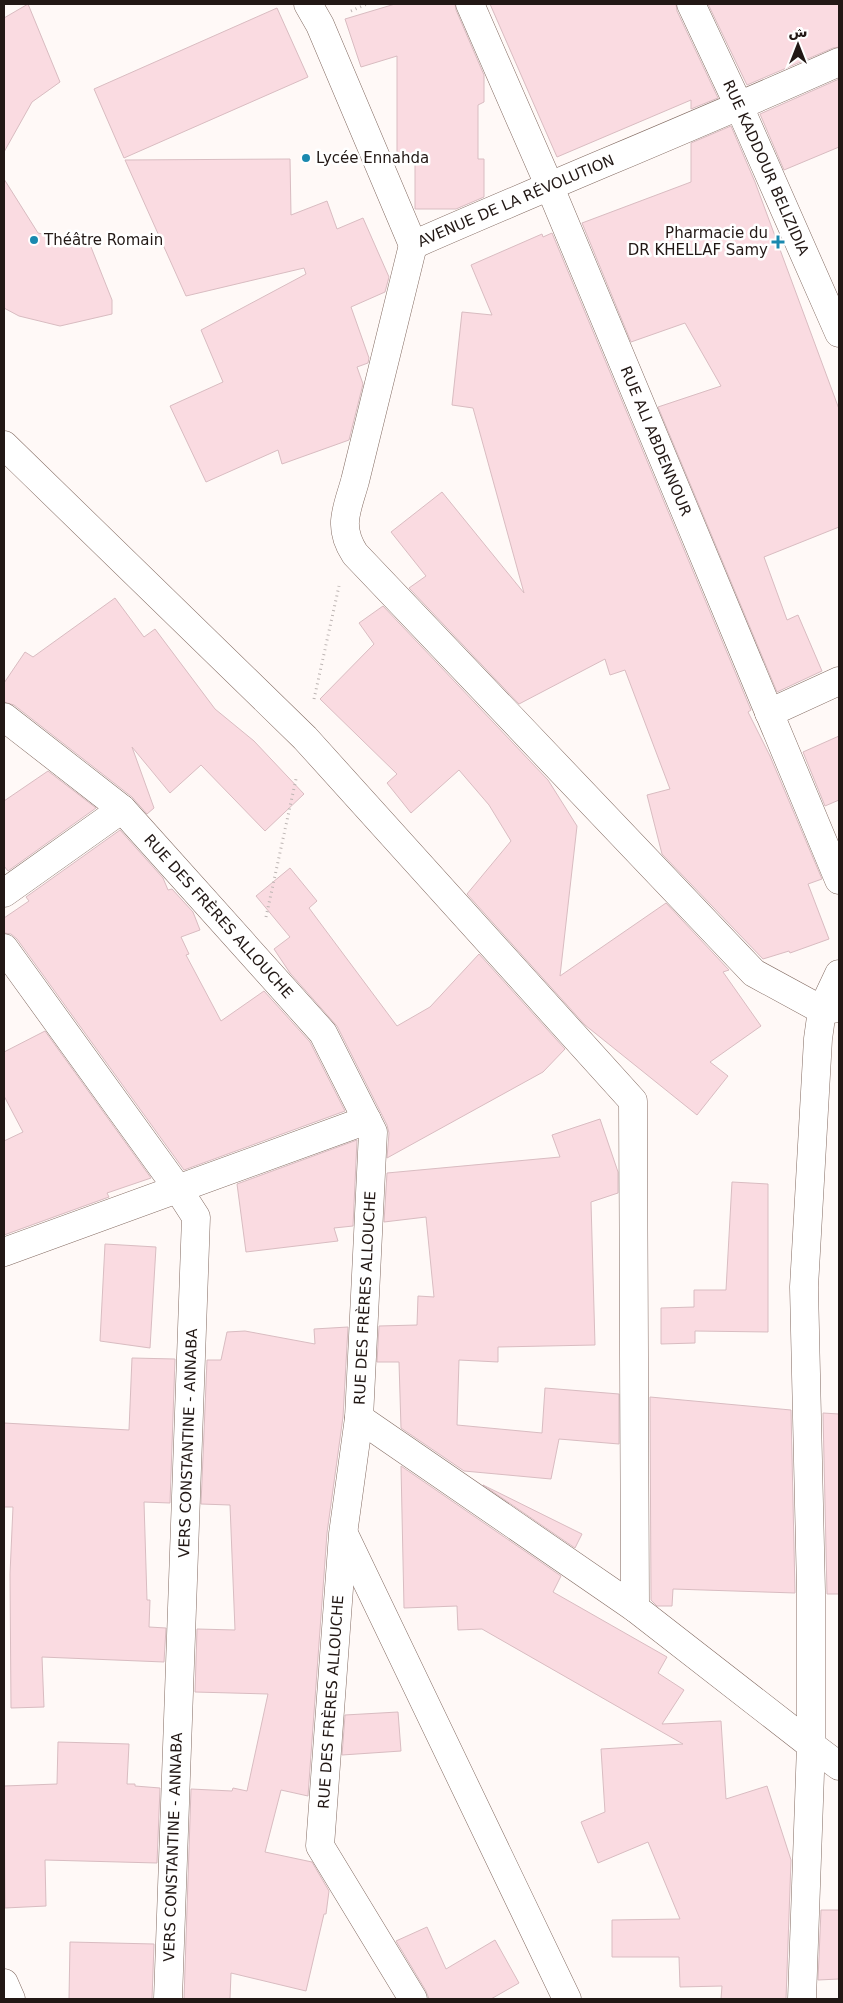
<svg xmlns="http://www.w3.org/2000/svg" width="843" height="2003" font-family="'DejaVu Sans','Noto Sans Arabic',sans-serif">
	<style>
		.building { fill: #fadbe1; stroke: #d9bcc1 }
		.lines { fill: none; stroke-linecap: round; stroke-linejoin: round }
		.minor-casing { stroke: #836b62; stroke-width: 29 }
		.path { stroke: #bdb5b3; stroke-width: 3; stroke-dasharray: 1 4; stroke-linecap: butt }
		.minor { stroke: #fff; stroke-width: 28 }
		.poi-dot { fill: #1a89af; stroke: #fff; stroke-width: 2 }
		.labels { text-anchor: middle; stroke-width: 5; stroke-linejoin: round; paint-order: stroke }
		.poi-label { font-size: 15px; fill: #221815; stroke: #fff; text-anchor: start }
		.street-label { font-size: 15px; fill: #221815; stroke: #fff }
	</style>
	<rect width="100%" height="100%" fill="#fff9f7"/>
	<g class="building">
		<path d="M28 4 60 82 32 102 4 152V18Z"/>
		<path d="M395 4H455L456 10 484 75V102L478 105V159H484V197L456 209H415V157H397V56L361 67 345 19Z"/>
		<path d="M490 4H676L677 11 718 98 691 109V100L557 157Z"/>
		<path d="M708 4H839V47L833 48 747 85Z"/>
		<path d="M277 8 308 77 124 158 94 89Z"/>
		<path d="M839 79V147L784 170 760 114Z"/>
		<path d="M731 126 755 182 839 409V527L764 557 787 620 798 615 822 671 777 692 658 407 721 386 685 323 631 342 582 223 691 182V143Z"/>
		<path d="M290 159 291 215 327 201 337 229 363 218 389 277 385 292 351 307 369 358 368 363 357 367 363 384 349 440 282 464 278 450 206 482 170 406 223 382 201 330 306 274 304 268 186 296 125 160Z"/>
		<path d="M4 179 38 233 91 247 112 300V314L60 326 19 316 4 308Z"/>
		<path d="M552 233 751 710 748 712 770 756 822 879 808 884 829 939 790 953 789 951 763 959 662 854 647 795 670 789 625 670 610 675 605 659 519 704 409 588 426 576 391 532 442 492 524 593 473 408 452 405 462 312 492 315 471 265 542 234 543 237Z"/>
		<path d="M115 598 144 637 155 629 215 709 254 741 304 794 265 831 201 765 170 793 132 747 154 808 147 814 132 797 14 705 4 702V683L25 652 33 657Z"/>
		<path d="M383 606 548 780 577 826 560 976 666 903 729 970 723 972 761 1026 710 1062 728 1076 697 1115 585 1025 467 894 511 841 489 805 459 770 411 813 387 783 397 774 320 699 374 644 359 623Z"/>
		<path d="M839 736V800L825 806 803 752Z"/>
		<path d="M48 771 96 808 8 871 4 866V801Z"/>
		<path d="M120 830 163 878 168 890 172 889 193 912 200 930 181 937 189 954 186 955 221 1021 264 991 310 1042 345 1111 184 1170 17 939 11 934 4 933V918L29 901 26 897Z"/>
		<path d="M290 868 317 901 309 908 397 1026 430 1007 479 954 565 1049 543 1072 387 1158 389 1133 387 1125 337 1026 290 973 274 949 290 937 256 896Z"/>
		<path d="M45 1031 151 1178 107 1193 109 1197 4 1235V1141L23 1132 4 1096V1052Z"/>
		<path d="M600 1119 618 1172V1193L591 1202 595 1345 498 1347V1362L459 1360 457 1425 542 1433 545 1388 619 1394V1444L559 1439 551 1479 464 1471 401 1428 399 1362H377L379 1326 417 1325 418 1296 434 1297 426 1217 384 1222 387 1173 560 1157 552 1135Z"/>
		<path d="M357 1140 353 1226 334 1228 338 1241 246 1252 237 1184Z"/>
		<path d="M732 1182 768 1184V1332L695 1331V1343L661 1344V1308L694 1307V1290H726Z"/>
		<path d="M105 1244 156 1247 150 1348 100 1341Z"/>
		<path d="M348 1327 343 1417 327 1533 308 1796 281 1790 265 1852 312 1862 329 1891 326 1914H324L306 1991 231 1973 230 1999H184L191 1789 232 1791 233 1788 247 1791 268 1694 195 1692 197 1629 235 1630 230 1505 201 1504 207 1360H221L227 1332 245 1331 315 1344 314 1329Z"/>
		<path d="M132 1358 175 1359 170 1503 144 1502 147 1600H150L149 1627 166 1628 164 1662 42 1657 44 1707 11 1708 10 1574 13 1507H4V1423L129 1430Z"/>
		<path d="M650 1397 791 1410 795 1593 673 1589 672 1606H657L651 1600Z"/>
		<path d="M823 1413 839 1414V1594H827Z"/>
		<path d="M401 1466 561 1576 553 1592 667 1657 658 1673 684 1690 662 1724 721 1721 726 1799 767 1786 791 1860 786 1999H721L722 1986 680 1987 679 1957H612V1920L680 1919 648 1842 598 1863 581 1822 605 1812 601 1749 683 1744 482 1629 458 1630 457 1606 404 1608Z"/>
		<path d="M483 1485 582 1534 575 1548Z"/>
		<path d="M398 1712 401 1751 342 1755 345 1715Z"/>
		<path d="M58 1742 129 1744 127 1784H135V1786L160 1788 157 1863 45 1860 46 1906 5 1908 4 1786 57 1784Z"/>
		<path d="M821 1910H839V1979L818 1980Z"/>
		<path d="M427 1927 446 1969 495 1940 519 1983 491 1999H429L426 1991 396 1941Z"/>
		<path d="M70 1942 154 1944 152 1999H69Z"/>
	</g>
	<g class="lines">
		<defs>
			<g id="minor">
				<path id="s1" d="M308 4 320 25 413 245C554 183 698 125 839 62"/>
				<path id="s2" d="M470 4 549 185 839 880"/>
				<path id="s3" d="M691 4 739 106 839 333"/>
				<path d="M413 245 355 481C347 510 337 526 355 554L754 973 822 1010 839 1008"/>
				<path d="M4 445 305 738 633 1101 635 1608"/>
				<path d="M769 713 839 681"/>
				<path id="s4" d="M4 717 122 809 323 1033 373 1132 359 1418 343 1534 320 1846 413 1999"/>
				<path d="M4 893 122 809"/>
				<path d="M4 948 178 1189 196 1217 168 1999"/>
				<path d="M839 974 822 1010 818 1039 804 1287 811 1591V1745L839 1766"/>
				<path d="M4 1252 367 1120"/>
				<path d="M359 1418 635 1608 811 1745 802 1999"/>
				<path d="M344 1534 567 1999"/>
				<path d="M4 1983 11 1999"/>
			</g>
		</defs>
		<use href="#minor" class="minor-casing"/>
		<g class="path">
			<path d="M351 11 367 4"/>
			<path d="M314 699 339 586"/>
			<path d="M266 917 296 779"/>
		</g>
		<use href="#minor" class="minor"/>
	</g>
	<g class="poi-dot">
		<circle cx="306" cy="158" r="5"/>
		<circle cx="34" cy="240" r="5"/>
		<path d="M775.5 234.5h5v5h5v5h-5v5h-5v-5h-5v-5h5z"/>
	</g>
	<g class="labels">
		<g class="poi-label">
			<text x="316" y="163">Lycée Ennahda</text>
			<text x="768" y="238" text-anchor="end">Pharmacie du<tspan x="768" dy="17">DR KHELLAF Samy</tspan></text>
			<text x="44" y="245">Théâtre Romain</text>
		</g>
		<g class="street-label">
			<text dy="5" stroke="none"><textPath href="#s3" startOffset="180">RUE KADDOUR BELIZIDIA</textPath></text>
			<text dy="5" stroke="none"><textPath href="#s1" startOffset="375">AVENUE DE LA RÉVOLUTION</textPath></text>
			<text dy="5" stroke="none"><textPath href="#s2" startOffset="475">RUE ALI ABDENNOUR</textPath></text>
			<text dy="5" stroke="none"><textPath href="#s4" startOffset="294">RUE DES FRÈRES ALLOUCHE</textPath></text>
			<text transform="translate(365 1298) rotate(-87)" y="5">RUE DES FRÈRES ALLOUCHE</text>
			<text transform="translate(188 1443) rotate(-88)" y="5">VERS CONSTANTINE - ANNABA</text>
			<text transform="translate(331 1702) rotate(-86)" y="5">RUE DES FRÈRES ALLOUCHE</text>
			<text transform="translate(173 1847) rotate(-88)" y="5">VERS CONSTANTINE - ANNABA</text>
		</g>
	</g>
	<rect width="843" height="2003" fill="none" stroke="#221815" stroke-width="10"/>
	<g transform="translate(798 45)" stroke="#ffffff" stroke-width="4" paint-order="stroke">
	<path d="M0-4L9 19L0 12L-9 19Z" fill="#221815"/>
	<text y="-8" font-size="14" font-weight="bold" text-anchor="middle" fill="#221815">ش</text>
	</g>
</svg>
